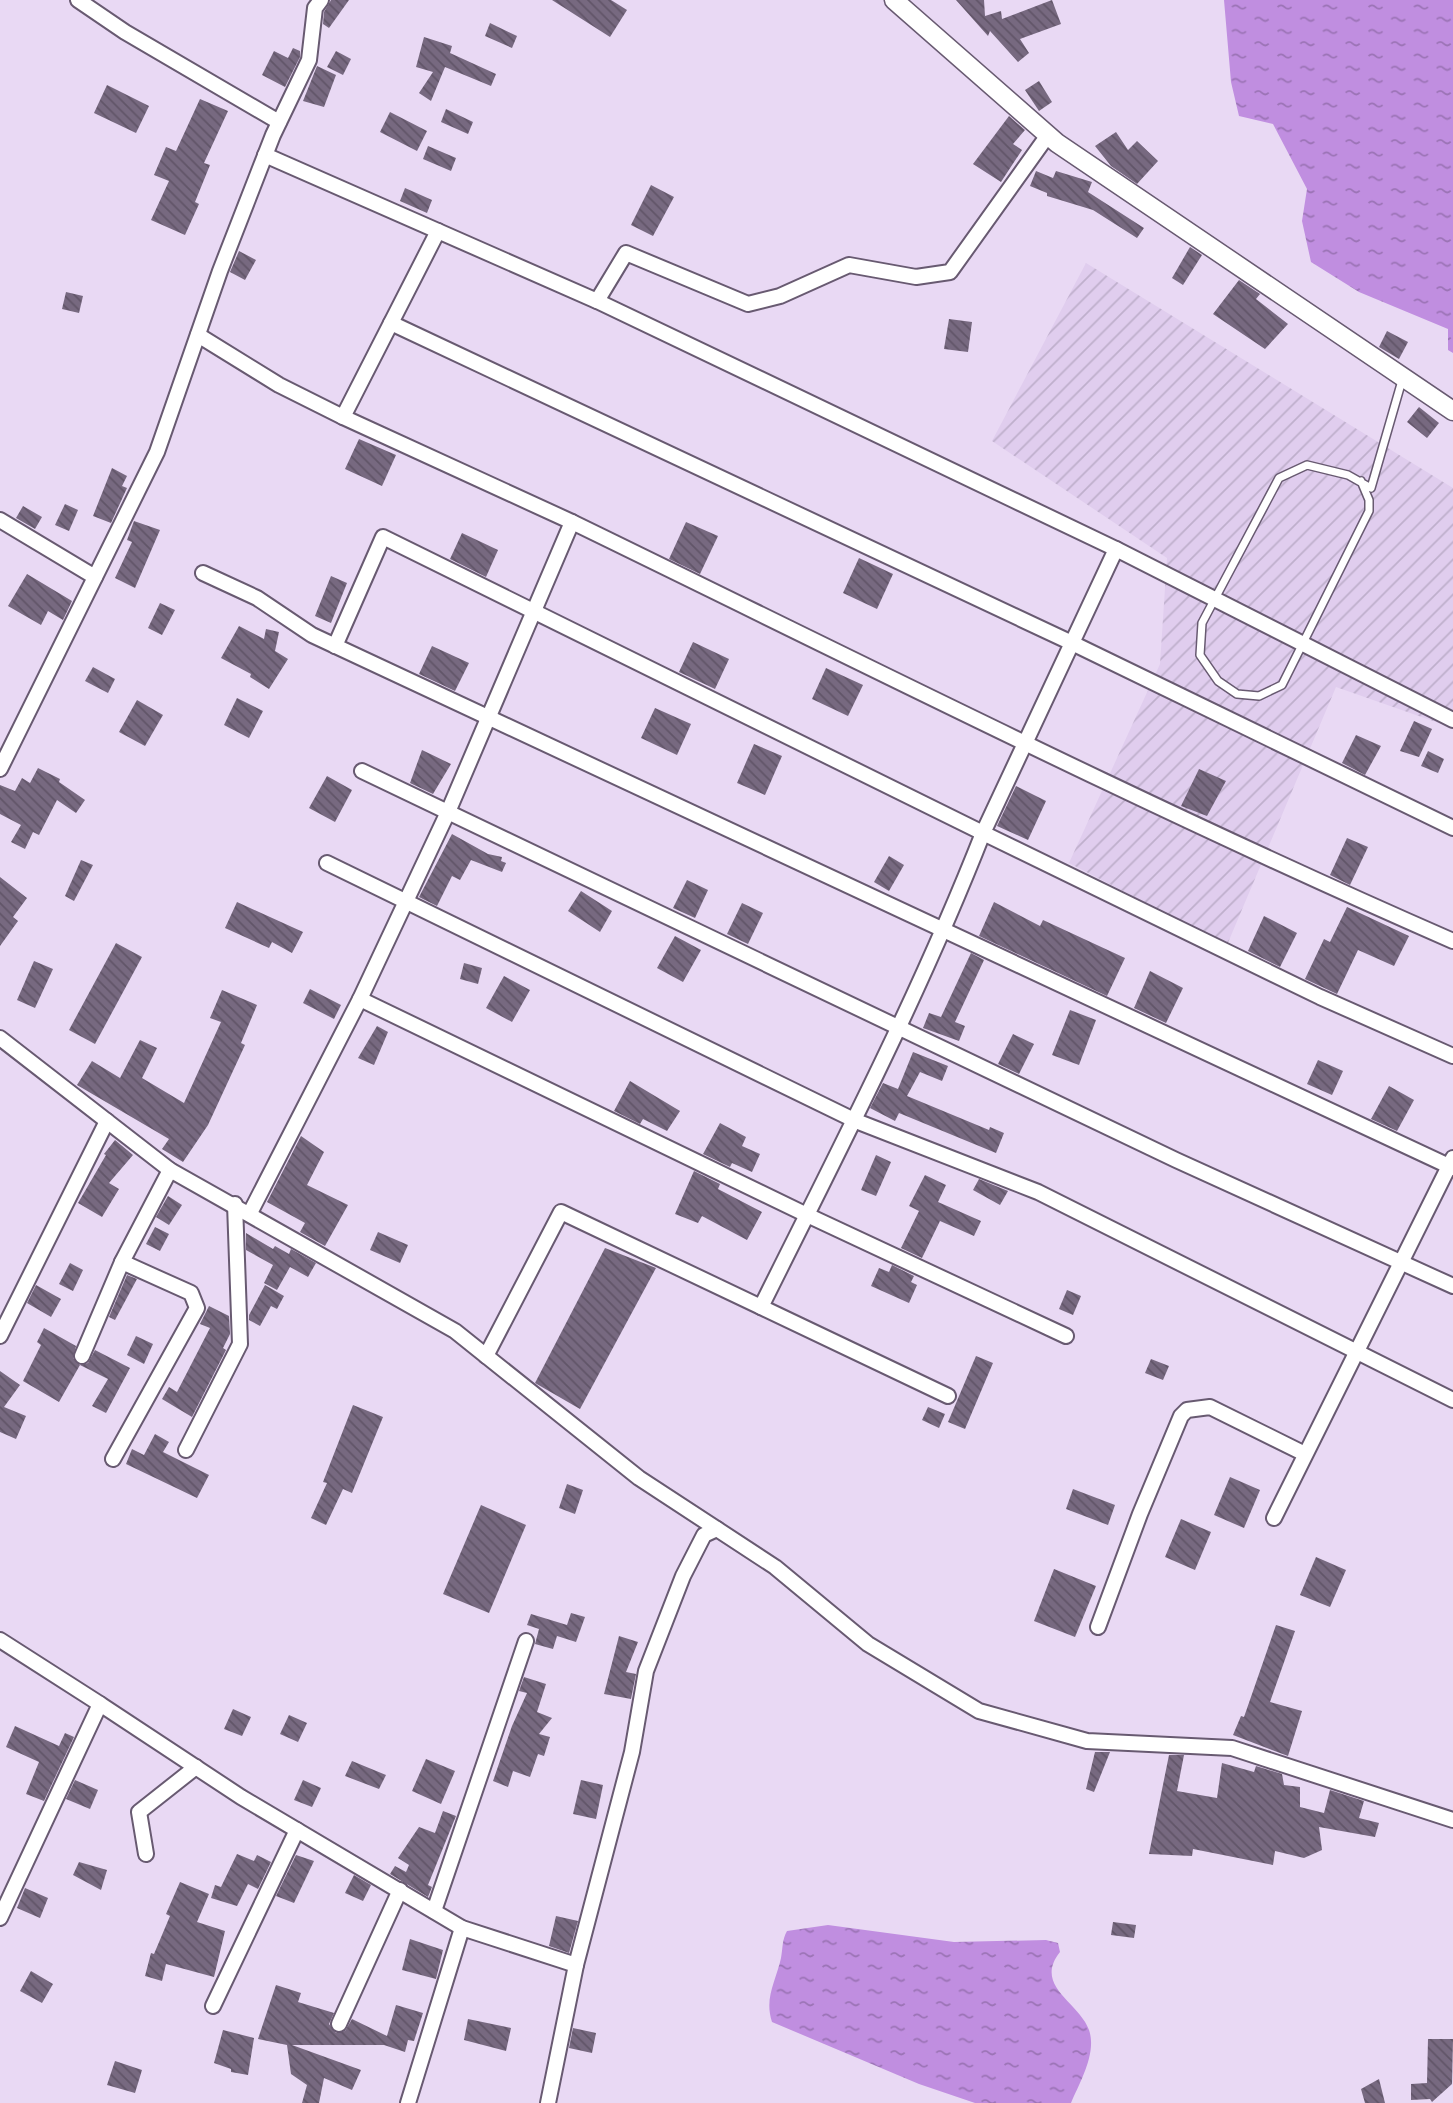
<svg xmlns="http://www.w3.org/2000/svg" width="1453" height="2103" font-family="Quicksand,sans-serif">
	<style>
		.industrial { fill: url(#industrial-furrows) }
		.water { fill: url(#water-ripples) }
		.building { fill: url(#building-back-hatch) }
		.lines { fill: none; stroke-linecap: round; stroke-linejoin: round }
		.service-casing { stroke: #685a71; stroke-width: 10 }
		.minor-casing { stroke: #685a71; stroke-width: 18 }
		.tertiary-casing { stroke: #685a71; stroke-width: 21 }
		.service { stroke: #fff; stroke-width: 7 }
		.minor { stroke: #fff; stroke-width: 14 }
		.tertiary { stroke: #fff; stroke-width: 18 }
	</style>
	<defs>
		<pattern id="industrial-furrows" width="10" height="10" patternUnits="userSpaceOnUse" patternTransform="scale(1.75)"><rect width="10" height="10" fill="#e0cdee"/><path d="M-1 1l2-2M0 10L10 0M9 11l2-2" fill="none" stroke="#bfafcc"/></pattern>
		<pattern id="water-ripples" width="26" height="14" patternUnits="userSpaceOnUse" patternTransform="scale(1.75)"><rect width="26" height="14" fill="#c08ee0"/><path d="M2 4q2-2 4 0t4 0M15 11q2-2 4 0t4 0" fill="none" stroke="#9b73b5"/></pattern>
		<pattern id="building-back-hatch" width="6" height="6" patternUnits="userSpaceOnUse" patternTransform="scale(1.75)"><rect width="6" height="6" fill="#776980"/><path d="M-1 5l2 2M0 0l6 6M5-1l2 2" fill="none" stroke="#615568"/></pattern>
	</defs>
	<rect width="100%" height="100%" fill="#e9d9f4"/>
	<path class="industrial" d="M1086 263 1453 488V728L1336 687 1227 945 1069 863 1160 664 1167 558 992 441Z"/>
	<g class="water">
		<path d="M1224 0H1453V353L1448 350V329L1359 292 1311 262 1302 221 1307 189 1273 124 1239 116 1231 82Z"/>
		<path d="M828 1925 954 1942 1046 1940 1058 1943 1060 1952C1033 1986 1079 2002 1089 2030 1097 2053 1080 2082 1071 2103H975L919 2084 772 2022C764 1998 776 1981 781 1958 783 1947 782 1940 787 1931Z"/>
	</g>
	<g class="building">
		<path d="M331 0H349L329 28 323 24 324 12Z"/>
		<path d="M552 0H611L627 10 610 37Z"/>
		<path d="M956 0H984L985 16 1001 11 1002 19 1052 0 1061 24 1020 39 1029 53 1018 62 990 31 988 36Z"/>
		<path d="M490 23 517 36 512 48 485 36Z"/>
		<path d="M424 37 452 46 450 53 496 74 491 86 445 67 431 101 419 93 433 72 416 67Z"/>
		<path d="M293 48 300 51V57L285 87 262 75 274 51 288 58Z"/>
		<path d="M336 51 351 59 343 75 327 67Z"/>
		<path d="M317 66 336 75 324 107 303 101Z"/>
		<path d="M1039 81 1052 102 1039 111 1025 90Z"/>
		<path d="M107 85 149 106 136 133 94 113Z"/>
		<path d="M200 99 228 111 204 163 210 165 195 202 199 204 185 235 151 220 169 181 154 175 166 147 176 151Z"/>
		<path d="M446 109 473 122 468 134 441 122Z"/>
		<path d="M390 112 427 131 417 151 380 132Z"/>
		<path d="M1009 116 1025 130 1013 144 1022 150 1001 182 973 164Z"/>
		<path d="M1116 132 1128 150 1137 141 1158 161 1137 184 1111 166 1095 146Z"/>
		<path d="M428 146 456 158 451 171 423 159Z"/>
		<path d="M1036 171 1053 178 1056 171 1092 182 1088 192 1144 228 1137 238 1093 210 1047 196V193L1030 186Z"/>
		<path d="M651 185 674 197 653 236 631 225Z"/>
		<path d="M405 188 432 200 427 213 400 201Z"/>
		<path d="M1190 247 1202 255 1183 285 1172 278Z"/>
		<path d="M239 251 256 260 245 280 230 272Z"/>
		<path d="M1239 280 1260 294 1256 299 1288 324 1265 349 1213 314Z"/>
		<path d="M66 292 83 296 79 313 62 309Z"/>
		<path d="M949 319 972 322 968 352 944 349Z"/>
		<path d="M1387 331 1408 342 1399 359 1379 347Z"/>
		<path d="M1419 407 1439 423 1427 438 1407 422Z"/>
		<path d="M359 439 396 455 382 486 345 469Z"/>
		<path d="M112 468 127 476 122 486 127 488 111 523 93 516Z"/>
		<path d="M65 504 78 510 69 531 55 525Z"/>
		<path d="M23 506 42 517 35 529 16 518Z"/>
		<path d="M134 521 160 530 135 588 115 578 132 542 127 540Z"/>
		<path d="M686 522 718 536 700 574 669 559Z"/>
		<path d="M462 533 498 550 486 577 450 559Z"/>
		<path d="M859 558 893 574 877 609 843 593Z"/>
		<path d="M27 574 72 601 63 620 48 611 41 625 8 606Z"/>
		<path d="M331 576 347 583 331 623 315 616Z"/>
		<path d="M160 603 175 610 162 635 148 628Z"/>
		<path d="M239 626 264 639 266 629 279 632 275 651 288 659 269 689 250 677 251 674 221 658Z"/>
		<path d="M693 642 729 659 715 689 679 672Z"/>
		<path d="M432 646 469 663 455 691 419 674Z"/>
		<path d="M93 667 115 679 108 693 85 681Z"/>
		<path d="M826 668 863 685 848 716 812 699Z"/>
		<path d="M237 698 263 711 249 738 224 725Z"/>
		<path d="M137 700 163 715 145 746 119 732Z"/>
		<path d="M655 708 691 724 677 755 641 738Z"/>
		<path d="M1414 721 1432 729 1419 757 1400 751Z"/>
		<path d="M1356 735 1381 746 1365 775 1342 763Z"/>
		<path d="M754 744 782 756 765 795 737 783Z"/>
		<path d="M422 750 451 764 433 794 410 783Z"/>
		<path d="M1428 751 1444 759 1438 773 1421 766Z"/>
		<path d="M38 768 60 779 59 782 85 800 76 813 57 800 39 835 33 832 25 849 11 842 21 825 0 814V785L15 791 22 778 30 783Z"/>
		<path d="M1199 769 1226 781 1207 816 1181 806Z"/>
		<path d="M327 776 352 790 335 822 309 808Z"/>
		<path d="M1016 786 1046 801 1028 840 997 826Z"/>
		<path d="M452 834 488 854 502 857 501 861 506 863 502 872 471 860 460 880 452 876 437 906 419 897Z"/>
		<path d="M1347 838 1368 847 1350 885 1330 875Z"/>
		<path d="M889 856 904 865 889 891 874 882Z"/>
		<path d="M81 860 93 865 74 901 65 896Z"/>
		<path d="M0 877 27 898 13 917 18 921 0 946Z"/>
		<path d="M687 880 708 890 695 918 673 908Z"/>
		<path d="M581 891 612 911 600 932 568 911Z"/>
		<path d="M237 902 303 932 292 953 272 942 269 948 225 928Z"/>
		<path d="M994 902 1040 926 1043 920 1125 958 1107 996 979 936Z"/>
		<path d="M742 903 763 913 748 944 727 934Z"/>
		<path d="M1347 907 1409 936 1394 966 1358 950 1337 994 1305 979 1324 939 1330 942Z"/>
		<path d="M1264 916 1297 933 1280 967 1248 951Z"/>
		<path d="M675 936 701 950 683 982 657 968Z"/>
		<path d="M116 943 142 957 95 1044 69 1030Z"/>
		<path d="M971 953 984 960 955 1022 965 1026 959 1041 923 1028 929 1013 941 1017Z"/>
		<path d="M34 961 53 969 35 1008 17 1000Z"/>
		<path d="M464 963 482 968 478 984 460 979Z"/>
		<path d="M1150 971 1183 988 1166 1023 1134 1008Z"/>
		<path d="M504 976 530 990 512 1022 486 1008Z"/>
		<path d="M310 989 341 1005 334 1019 303 1003Z"/>
		<path d="M222 990 257 1005 241 1043 245 1045 208 1125 183 1162 162 1149 169 1139 77 1085 92 1061 120 1078 140 1040 157 1048 142 1078 184 1103 221 1022 210 1018Z"/>
		<path d="M1070 1010 1096 1020 1079 1065 1052 1055Z"/>
		<path d="M377 1026 388 1032 374 1065 358 1058Z"/>
		<path d="M1013 1034 1034 1044 1019 1074 998 1064Z"/>
		<path d="M913 1052 948 1066 942 1081 920 1072 907 1096 989 1130 990 1127 1004 1133 996 1153 899 1113 895 1121 870 1108 883 1083 898 1089Z"/>
		<path d="M1318 1060 1343 1071 1332 1095 1307 1084Z"/>
		<path d="M630 1081 680 1111 667 1131 643 1119 640 1124 614 1111Z"/>
		<path d="M1389 1086 1414 1100 1397 1131 1371 1119Z"/>
		<path d="M720 1123 746 1137 742 1146 760 1154 752 1172 732 1163 730 1167 703 1154Z"/>
		<path d="M301 1136 324 1152 307 1185 348 1205 325 1246 300 1232 305 1223 267 1202Z"/>
		<path d="M115 1140 133 1155 109 1183 119 1189 102 1217 78 1203 106 1155 104 1154Z"/>
		<path d="M876 1155 891 1162 876 1196 861 1190Z"/>
		<path d="M694 1171 720 1184 718 1189 762 1212 747 1240 702 1216 698 1223 675 1214Z"/>
		<path d="M925 1175 946 1185 938 1202 981 1221 974 1236 940 1221 922 1258 901 1248 919 1211 909 1206Z"/>
		<path d="M979 1179 1008 1191 1000 1205 973 1190Z"/>
		<path d="M168 1196 182 1205 169 1225 156 1217Z"/>
		<path d="M155 1227 169 1234 160 1251 146 1244Z"/>
		<path d="M378 1232 408 1245 400 1263 370 1250Z"/>
		<path d="M246 1233 273 1249 275 1246 289 1254 291 1249 316 1263 308 1277 290 1267 277 1290 264 1283 273 1265 246 1250Z"/>
		<path d="M605 1248 656 1268 580 1409 535 1383Z"/>
		<path d="M70 1263 83 1270 73 1291 59 1284Z"/>
		<path d="M892 1265 914 1276 911 1282 917 1285 909 1303 871 1286 879 1268 889 1272Z"/>
		<path d="M127 1275 137 1279 115 1320 109 1317Z"/>
		<path d="M36 1285 61 1299 51 1317 27 1303Z"/>
		<path d="M265 1285 284 1296 277 1309 271 1306 260 1326 249 1320V1315Z"/>
		<path d="M1067 1290 1081 1296 1073 1315 1059 1309Z"/>
		<path d="M209 1306 229 1316 230 1334 223 1348 226 1350 192 1417 162 1399 169 1387 177 1392 210 1328 200 1324Z"/>
		<path d="M44 1328 76 1346 73 1358 80 1365 59 1402 23 1381 41 1345 37 1342Z"/>
		<path d="M136 1336 153 1344 144 1364 127 1355Z"/>
		<path d="M95 1350 130 1368 106 1413 92 1406 108 1379 80 1365 88 1363Z"/>
		<path d="M976 1356 993 1363 965 1429 948 1422Z"/>
		<path d="M1151 1359 1169 1366 1163 1380 1145 1373Z"/>
		<path d="M0 1371 20 1385 4 1407 26 1416 16 1439 0 1432Z"/>
		<path d="M353 1405 383 1417 352 1493 343 1489 326 1525 311 1518 327 1483 323 1482Z"/>
		<path d="M928 1407 945 1414 939 1428 922 1420Z"/>
		<path d="M155 1434 169 1442 163 1452 209 1475 197 1498 126 1464 132 1449 144 1455Z"/>
		<path d="M1230 1477 1260 1490 1244 1528 1214 1515Z"/>
		<path d="M567 1484 583 1490 575 1514 559 1508Z"/>
		<path d="M1073 1489 1115 1505 1108 1525 1066 1509Z"/>
		<path d="M481 1505 526 1525 489 1613 443 1594Z"/>
		<path d="M1181 1519 1211 1532 1195 1570 1165 1557Z"/>
		<path d="M1316 1557 1346 1570 1330 1607 1300 1595Z"/>
		<path d="M1054 1569 1096 1586 1075 1637 1034 1621Z"/>
		<path d="M571 1613 585 1617 576 1642 557 1636 553 1649 535 1644 539 1629 527 1625 531 1614 567 1625Z"/>
		<path d="M1276 1625 1295 1631 1270 1702 1302 1711 1288 1756 1233 1735 1241 1716 1244 1717Z"/>
		<path d="M619 1636 638 1642 626 1672 636 1674 631 1699 604 1694Z"/>
		<path d="M524 1677 546 1684 537 1712 552 1718 539 1734 550 1737 544 1756 538 1754 530 1777 513 1771 508 1787 493 1781 512 1726 527 1693 519 1691Z"/>
		<path d="M233 1709 251 1717 242 1736 224 1729Z"/>
		<path d="M289 1715 307 1723 298 1742 280 1734Z"/>
		<path d="M15 1726 59 1746 65 1733 74 1737 44 1801 26 1794 39 1762 6 1747Z"/>
		<path d="M1095 1752H1110L1094 1792 1086 1789Z"/>
		<path d="M1169 1755H1184L1177 1791 1217 1798 1222 1763 1254 1772 1256 1766 1282 1774 1284 1785 1300 1787V1807L1324 1813 1330 1790 1364 1801 1359 1818 1379 1823 1375 1837 1319 1827 1322 1850 1304 1858 1275 1851 1273 1865 1193 1849 1192 1856 1149 1854Z"/>
		<path d="M426 1759 455 1771 441 1804 412 1791Z"/>
		<path d="M352 1761 386 1775 379 1789 345 1776Z"/>
		<path d="M75 1780 98 1790 90 1809 66 1799Z"/>
		<path d="M303 1780 321 1788 312 1807 294 1800Z"/>
		<path d="M581 1780 603 1785 596 1819 573 1814Z"/>
		<path d="M443 1811 456 1816 428 1885 432 1887 428 1897 390 1874 395 1866 406 1872 409 1865 398 1858 419 1827 435 1833Z"/>
		<path d="M237 1854 254 1861 257 1855 271 1862 258 1889 248 1884 237 1906 211 1898 215 1885 221 1887Z"/>
		<path d="M296 1855 314 1861 294 1903 276 1896Z"/>
		<path d="M79 1862 107 1870 101 1890 73 1875Z"/>
		<path d="M354 1875 371 1885 363 1901 345 1893Z"/>
		<path d="M180 1882 209 1894 197 1922 225 1931 214 1977 166 1964 162 1981 145 1976 151 1953 154 1954 170 1916 166 1914Z"/>
		<path d="M25 1888 48 1898 40 1918 17 1908Z"/>
		<path d="M556 1916 578 1921 569 1953 549 1946Z"/>
		<path d="M1113 1922 1136 1925 1134 1938 1111 1935Z"/>
		<path d="M410 1939 443 1950 436 1979 402 1970Z"/>
		<path d="M31 1971 53 1984 42 2003 20 1991Z"/>
		<path d="M276 1985 301 1993 298 2002 334 2013 329 2024 336 2033 345 2031 352 2019 387 2036 396 2005 423 2013 414 2041 408 2040 405 2052 384 2045H292L361 2070 352 2090 324 2078 319 2103H302L307 2085 291 2074 287 2045 258 2039Z"/>
		<path d="M468 2019 511 2028 506 2051 464 2040Z"/>
		<path d="M573 2028 596 2033 592 2053 569 2048Z"/>
		<path d="M223 2030 254 2038 248 2075 231 2072V2069L214 2063Z"/>
		<path d="M1428 2039H1453L1452 2084 1432 2102 1430 2099 1411 2100V2084L1427 2083Z"/>
		<path d="M115 2061 142 2070 135 2093 107 2085Z"/>
		<path d="M1379 2079 1385 2103H1365L1361 2089Z"/>
	</g>
	<g class="lines">
		<defs>
			<path id="service" d="M1361 481 1369 500V511L1282 685 1259 696 1237 694 1218 681 1200 655 1202 623 1279 478 1307 465 1348 475 1371 488 1403 377"/>
			<g id="minor">
				<path d="M78 0 125 32 279 122"/>
				<path d="M265 155 597 301 626 253 748 304 780 296 849 265 916 277 950 272 1048 135"/>
				<path d="M597 301 1116 549 1453 720"/>
				<path d="M391 323 1072 643 1453 828"/>
				<path d="M198 335 279 385 343 417 572 522"/>
				<path d="M343 417 438 231"/>
				<path d="M0 520 95 577"/>
				<path d="M1116 549 983 833 1320 997 1453 1056"/>
				<path d="M203 573 257 598 312 635 1453 1168"/>
				<path d="M335 646 383 537 983 833C919 996 839 1150 761 1307L561 1212 486 1356"/>
				<path d="M0 769 157 452 220 271 273 135 309 60 315 8 321 0"/>
				<path d="M362 771 1176 1160 1453 1286"/>
				<path d="M327 863 856 1121 1038 1192 1453 1400"/>
				<path d="M360 999 448 812 572 522C864 664 1155 811 1453 941"/>
				<path d="M0 1038 170 1170 455 1331 639 1478 775 1567 868 1644 979 1711 1087 1741 1232 1748 1453 1820"/>
				<path d="M250 1213 360 999 807 1215 1066 1336"/>
				<path d="M761 1307 948 1396"/>
				<path d="M0 1336 107 1121"/>
				<path d="M82 1356 122 1262 170 1170"/>
				<path d="M186 1450 240 1344 235 1204"/>
				<path d="M113 1459 197 1308 191 1293 122 1262"/>
				<path d="M1274 1518 1453 1158"/>
				<path d="M1098 1627 1140 1514 1181 1416 1187 1410 1210 1407 1305 1454"/>
				<path d="M0 1640 100 1704 0 1918"/>
				<path d="M100 1704 241 1797 462 1928 576 1965"/>
				<path d="M146 1854 139 1812 196 1767"/>
				<path d="M434 1911 526 1641"/>
				<path d="M213 2006 297 1830"/>
				<path d="M339 2024 400 1890"/>
				<path d="M408 2103 462 1928"/>
				<path d="M548 2103 576 1965 632 1752 646 1671 683 1576 704 1535 717 1529"/>
			</g>
			<path id="tertiary" d="M894 0 1057 143 1453 411"/>
		</defs>
		<use href="#service" class="service-casing"/>
		<use href="#minor" class="minor-casing"/>
		<use href="#tertiary" class="tertiary-casing"/>
		<use href="#service" class="service"/>
		<use href="#minor" class="minor"/>
		<use href="#tertiary" class="tertiary"/>
	</g>
</svg>
